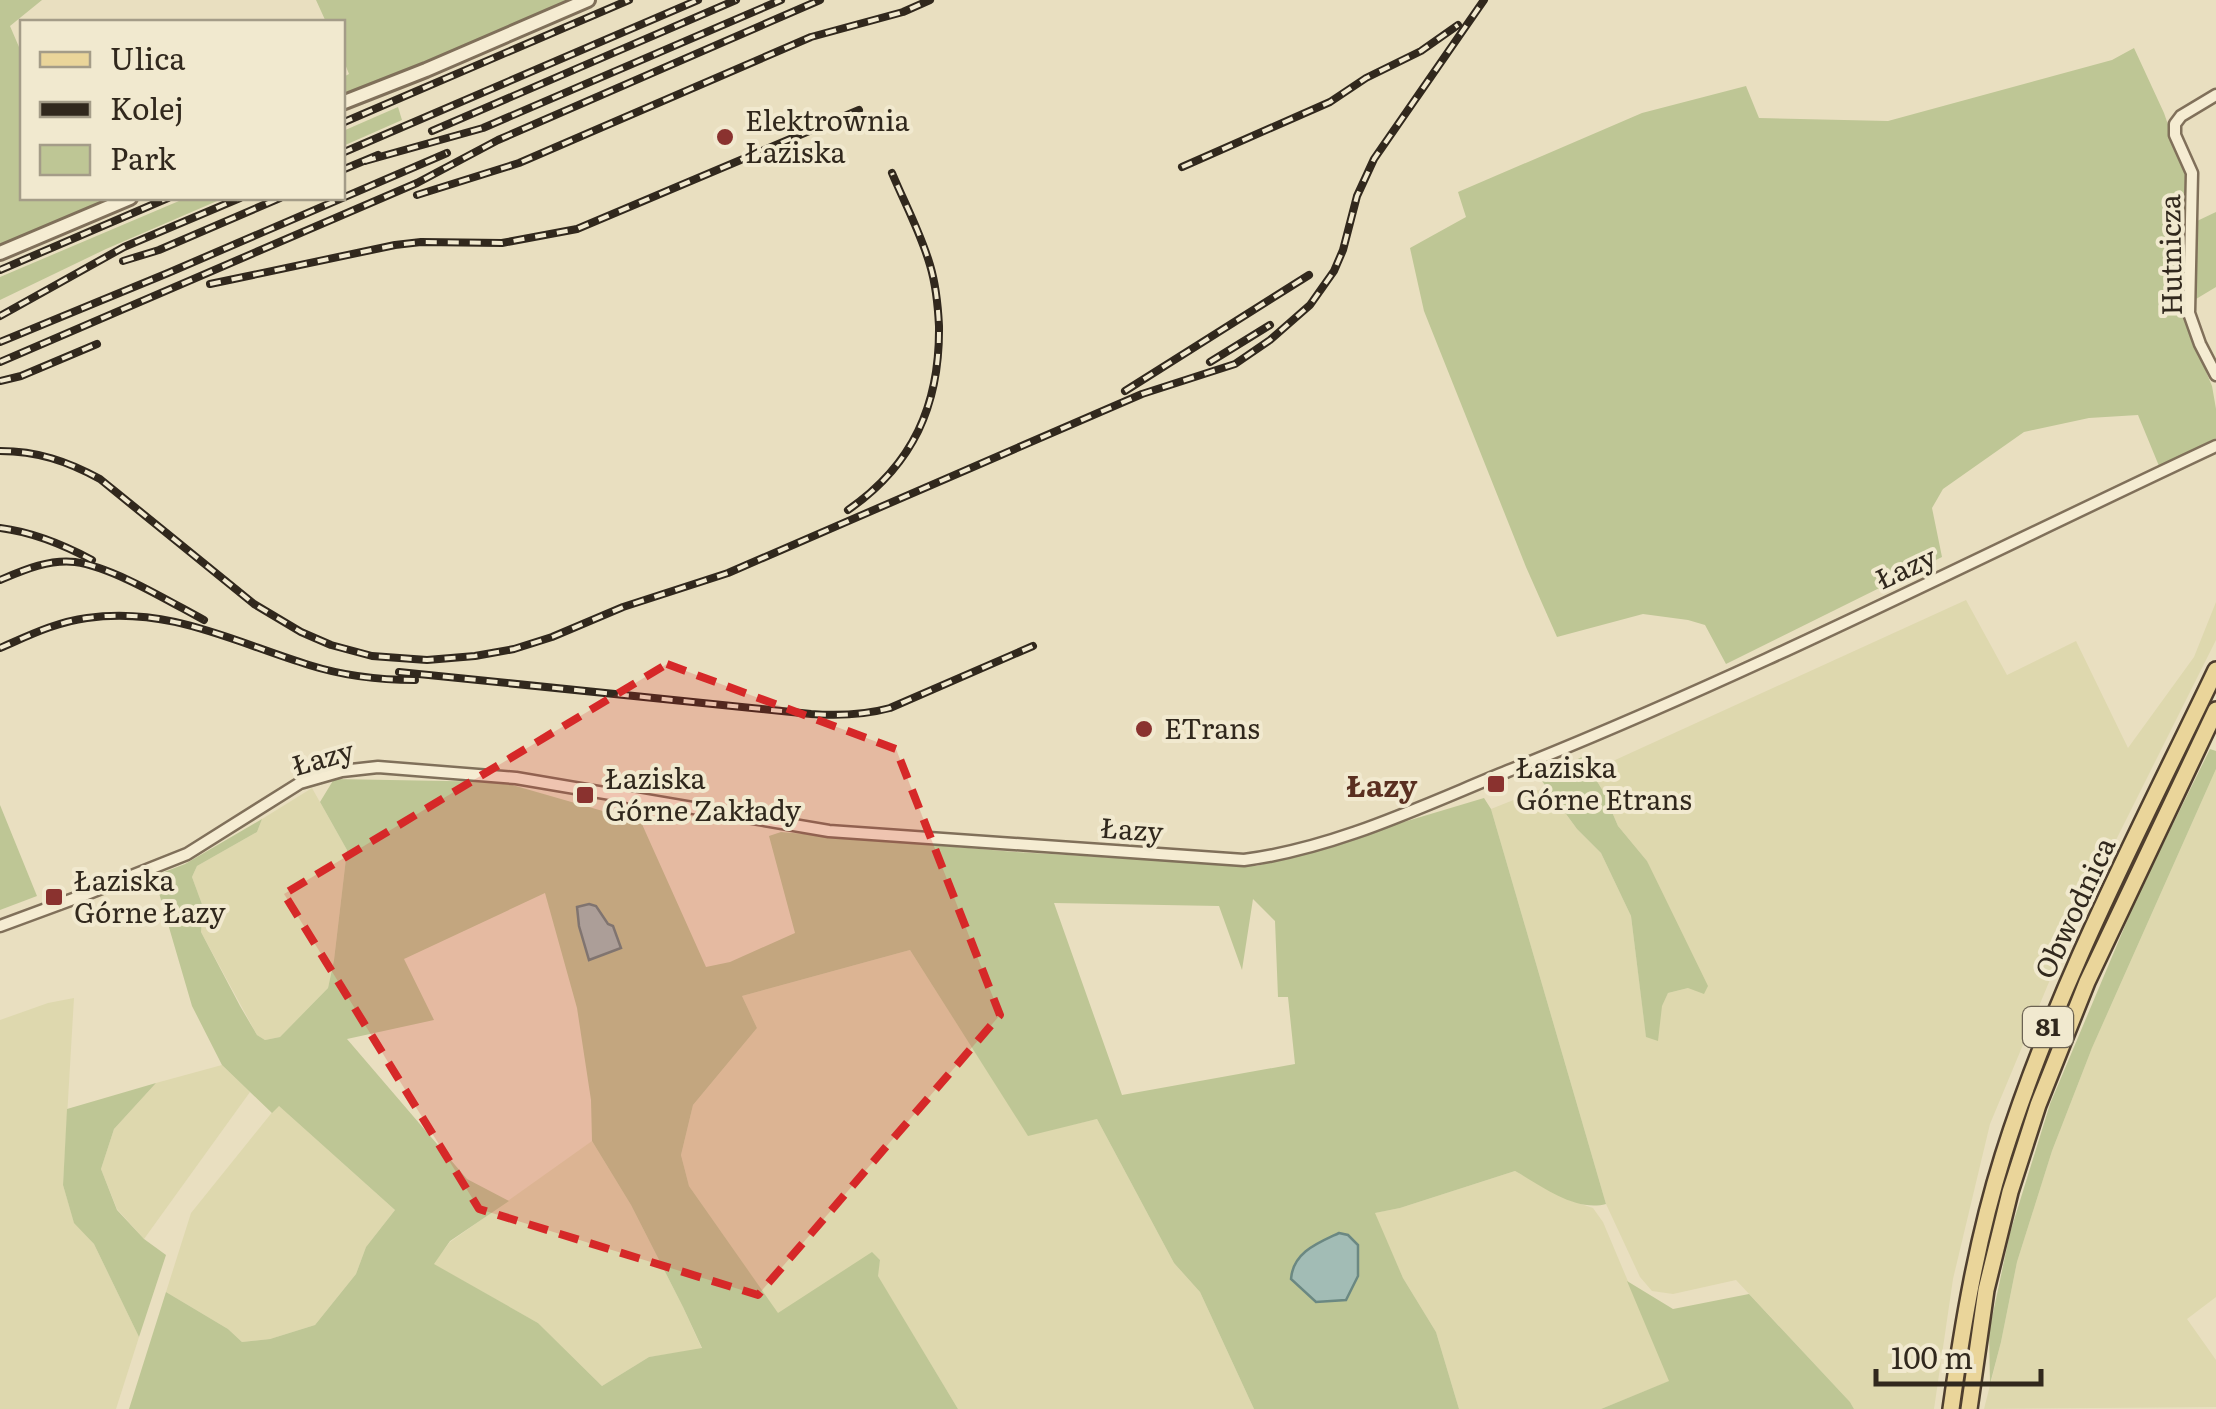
<svg xmlns="http://www.w3.org/2000/svg" width="2216" height="1409" font-family="Literata,serif">
	<style>
		.farmland { fill: #ded8ae }
		.green { fill: #bec695; fill-rule: evenodd }
		.water { fill: #a2bcb5; stroke: #6b8882; stroke-width: 2.5 }
		.lines { fill: none; stroke-linecap: round; stroke-linejoin: round }
		.minor-casing { stroke: #80705a; stroke-width: 15 }
		.tertiary-casing { stroke: #80705a; stroke-width: 18 }
		.primary-casing { stroke: #4e3e2e; stroke-width: 20 }
		.minor { stroke: #f5ecd2; stroke-width: 10 }
		.tertiary { stroke: #f5ecd2; stroke-width: 12 }
		.primary { stroke: #ead59a; stroke-width: 15 }
		.rail-casing { stroke: #31281d; stroke-width: 8 }
		.rail { stroke: #f1e9cf; stroke-width: 4; stroke-dasharray: 11; stroke-linecap: butt }
		.marked { fill: #d62828; fill-opacity: 0.2; stroke: #d62828; stroke-width: 8; stroke-dasharray: 20 12; stroke-linejoin: round }
		.poi-dot { fill: #8a322f; stroke: #f1e9cf; stroke-width: 4 }
		.labels { text-anchor: middle; stroke-width: 8; stroke-linejoin: round; paint-order: stroke }
		.shield { fill: #f1e9cf; stroke: #6b6252; stroke-width: 2.5 }
		.shield-label { font-size: 25px; font-weight: bold; fill: #31281d }
		.poi-label { font-size: 28px; fill: #31281d; stroke: #f1e9cf; text-anchor: start }
		.street-label { font-size: 28px; fill: #31281d; stroke: #f1e9cf }
		.neighbourhood-label { font-size: 30px; font-weight: bold; fill: #5a2f20; stroke: #f1e9cf }
	</style>
	<rect width="100%" height="100%" fill="#e9dfc0"/>
	<g class="farmland">
		<path d="M1966 600 2007 675 2076 641 2128 748 2194 657 2216 602V640L2069 934 1990 1124 1953 1279 1934 1409H1854L1850 1402 1736 1280 1673 1294 1652 1291 1640 1277 1606 1204 1491 809 1546 787 1577 829 1601 853 1631 916 1646 1036 1668 993 1688 988 1647 861 1618 826 1603 791 1591 771Z"/>
		<path d="M2216 769V1297L2187 1319 2216 1360V1407L1984 1409 2001 1342 2017 1262 2052 1151 2092 1048Z"/>
		<path d="M312 788 347 850 334 960 328 988 280 1037 265 1040 257 1035 201 932 203 907 192 877 197 866 257 832 262 819Z"/>
		<path d="M910 950 1028 1135 1097 1119 1174 1263 1200 1292 1254 1409H958L877 1275 880 1260 872 1253 778 1314 689 1186 681 1155 693 1105 757 1028 742 996Z"/>
		<path d="M74 998 63 1185 74 1222 94 1244 139 1337 116 1409H0V1020L48 1003Z"/>
		<path d="M222 1065 250 1092 144 1239 117 1209 101 1169 114 1129 156 1083Z"/>
		<path d="M278 1105 395 1210 366 1247 356 1274 315 1325 270 1339 242 1342 228 1329 166 1292 191 1213Z"/>
		<path d="M592 1141 631 1205 683 1307 702 1349 649 1357 602 1386 538 1323 433 1264 450 1242Z"/>
		<path d="M1515 1171 1569 1200 1593 1208 1603 1222 1670 1381 1601 1409H1459L1436 1332 1403 1278 1374 1213 1400 1208Z"/>
	</g>
	<g class="green">
		<path d="M0 0H42L10 26 22 54V198H118L0 249Z"/>
		<path d="M316 0H578L424 67 343 93V77L349 74 343 59 342 22H326Z"/>
		<path d="M2134 48 2164 113 2185 174 2182 314 2212 386 2216 409V438L2159 466 2138 415 2089 418 2024 432 1943 489 1932 508 1942 557 1726 664 1705 625 1688 620 1643 614 1557 637 1526 567 1424 311 1410 248 1466 217 1458 192 1642 113 1746 86 1759 118 1888 121 2112 60Z"/>
		<path d="M398 107 402 120 343 146V131Z"/>
		<path d="M186 198H224L106 249 0 300V277Z"/>
		<path d="M2216 212V287L2196 299 2197 221Z"/>
		<path d="M2210 749 2216 751V769L2092 1048 2052 1151 2017 1262 2001 1342 1990 1384 1989 1332 2010 1233 2050 1104 2138 895Z"/>
		<path d="M1582 757 1603 791 1618 826 1647 861 1708 986 1704 994 1688 988 1668 993 1662 1006 1658 1041 1646 1037 1631 916 1601 853 1577 829 1539 777Z"/>
		<path d="M334 779 502 782 641 822 706 967 730 962 795 933 769 836 781 832 1015 852 1257 866 1484 798 1491 809 1606 1204C1575 1212 1542 1186 1515 1171L1400 1208 1375 1213 1403 1278 1436 1332 1459 1409H1254L1200 1292 1174 1263 1097 1119 1028 1136 910 950 742 996 757 1028 693 1105 681 1155 689 1186 778 1313 872 1252 880 1260 878 1276 958 1409H129L166 1292 228 1329 242 1342 270 1339 315 1325 356 1274 366 1247 395 1210 279 1106 272 1113 222 1065 192 1006 154 876 185 864 262 819 257 832 197 866 192 877 203 907 201 932 240 1006 257 1035 265 1040 280 1037 328 988 334 960 347 850 320 802ZM545 893 577 1008 591 1100 592 1141 631 1205 683 1307 702 1348 649 1357 602 1386 538 1323 434 1264 450 1241 509 1201 467 1179 347 1039 434 1020 404 959ZM1253 899 1275 921 1278 997H1288L1295 1064 1122 1095 1054 903 1219 906 1242 970Z"/>
		<path d="M0 805 37 896 0 910Z"/>
		<path d="M156 1083 114 1129 101 1169 117 1210 144 1239 166 1255 139 1337 94 1244 74 1223 63 1185 67 1109Z"/>
		<path d="M1627 1281 1673 1309 1749 1294 1850 1402 1854 1409H1601L1669 1381Z"/>
	</g>
	<g class="water">
		<path d="M589 904 596 906 608 924 613 926 621 948 589 960 579 926 577 907Z"/>
		<path d="M1339 1233 1348 1235 1358 1245V1276L1346 1300 1316 1302 1291 1279C1293 1252 1318 1243 1339 1233Z"/>
	</g>
	<g class="lines">
		<defs>
			<g id="minor">
				<path d="M2216 95 2181 116 2175 124V135L2192 173 2189 313 2200 344 2216 375"/>
				<path d="M0 926 84 895 187 854 300 783 342 771 378 767 516 778 829 831 1244 860C1336 848 1422 806 1508 771 1749 675 1981 556 2216 446"/>
			</g>
			<g id="tertiary">
				<path d="M342 103 426 70 588 0"/>
				<path d="M0 253 130 198"/>
			</g>
			<g id="primary">
				<path d="M1951 1409C1963 1323 1977 1239 2003 1156 2056 987 2140 829 2216 670"/>
				<path d="M1969 1409 1986 1290 2010 1192 2038 1105 2087 982 2216 710"/>
			</g>
		</defs>
		<use href="#minor" class="minor-casing"/>
		<use href="#tertiary" class="tertiary-casing"/>
		<use href="#primary" class="primary-casing"/>
		<use href="#minor" class="minor"/>
		<use href="#tertiary" class="tertiary"/>
		<use href="#primary" class="primary"/>
		<defs>
			<g id="rail">
				<path d="M342 123 629 0"/>
				<path d="M432 131 736 0"/>
				<path d="M342 153 698 0"/>
				<path d="M365 161 483 128 781 0"/>
				<path d="M1182 167 1330 102 1366 78 1421 51 1458 25"/>
				<path d="M342 170 378 155"/>
				<path d="M417 195 519 163 811 37 903 12 930 0"/>
				<path d="M123 261 159 250 280 198"/>
				<path d="M0 270 168 198"/>
				<path d="M210 284 395 245 421 242 502 243 577 229 859 110"/>
				<path d="M0 316 124 247 240 198"/>
				<path d="M0 342 168 273 447 153"/>
				<path d="M0 362 417 183 498 140 820 0"/>
				<path d="M1210 362 1270 325"/>
				<path d="M0 381 21 376 97 344"/>
				<path d="M1125 391 1309 275"/>
				<path d="M0 451C37 451 67 461 100 479L254 604 301 632 331 645 372 656 427 660 475 656 514 649 552 637 623 607 728 573 1142 394 1235 364 1270 340 1310 305 1334 271 1343 250 1357 196 1374 159 1484 0"/>
				<path d="M848 510C913 465 940 405 939 326 938 306 936 285 930 265 921 234 905 204 892 173"/>
				<path d="M0 528C32 532 64 545 92 560"/>
				<path d="M0 580C24 570 49 559 75 562 113 567 170 602 204 620"/>
				<path d="M0 648C28 636 56 622 87 618 168 606 234 642 309 665 344 676 379 680 415 680"/>
				<path d="M399 672 811 714C838 716 864 715 890 708L1033 646"/>
			</g>
		</defs>
		<use href="#rail" class="rail-casing"/>
		<use href="#rail" class="rail"/>
	</g>
	<path class="marked" d="M667 664 896 749 1000 1015 758 1295 479 1209 284 894Z"/>
	<g class="poi-dot">
		<circle cx="725" cy="137" r="10"/>
		<circle cx="1144" cy="729" r="10"/>
		<rect x="1486" y="774" width="20" height="20" rx="5"/>
		<rect x="575" y="785" width="20" height="20" rx="5"/>
		<rect x="44" y="887" width="20" height="20" rx="5"/>
	</g>
	<g class="labels">
		<rect class="shield" x="2023" y="1007" width="50" height="40" rx="8"/>
		<g class="shield-label">
			<text x="2048" y="1036">81</text>
		</g>
		<g class="poi-label">
			<text x="745" y="131">Elektrownia<tspan x="745" dy="32">Łaziska</tspan></text>
			<text x="1164" y="739">ETrans</text>
			<text x="1516" y="778">Łaziska<tspan x="1516" dy="32">Górne Etrans</tspan></text>
			<text x="605" y="789">Łaziska<tspan x="605" dy="32">Górne Zakłady</tspan></text>
			<text x="74" y="891">Łaziska<tspan x="74" dy="32">Górne Łazy</tspan></text>
		</g>
		<g class="street-label">
			<text transform="translate(2171 255) rotate(-91)" y="10">Hutnicza</text>
			<text transform="translate(1906 568) rotate(-25)" y="10">Łazy</text>
			<text transform="translate(323 758) rotate(-16)" y="10">Łazy</text>
			<text transform="translate(1132 830) rotate(4)" y="10">Łazy</text>
			<text transform="translate(2075 908) rotate(-65)" y="10">Obwodnica</text>
		</g>
		<g class="neighbourhood-label">
			<text x="1382" y="797">Łazy</text>
		</g>
	</g>
	<rect x="20" y="20" width="325" height="180" fill="#f1e9cf" stroke="#a49c88" stroke-width="2.5"/>
	<rect x="40" y="52" width="50" height="15" fill="#ead59a" stroke="#a49c88" stroke-width="2.5"/>
	<text x="110" y="70" font-size="30" fill="#31281d">Ulica</text>
	<rect x="40" y="102" width="50" height="15" fill="#31281d" stroke="#a49c88" stroke-width="2.5"/>
	<text x="110" y="120" font-size="30" fill="#31281d">Kolej</text>
	<rect x="40" y="145" width="50" height="30" fill="#bec695" stroke="#a49c88" stroke-width="2.5"/>
	<text x="110" y="170" font-size="30" fill="#31281d">Park</text>
	<path d="M1876 1369v15h165v-15" fill="none" stroke="#31281d" stroke-width="5"/>
	<text x="1891" y="1369" font-size="30" fill="#31281d" stroke="#f1e9cf" stroke-width="8" paint-order="stroke">100 m</text>
</svg>
